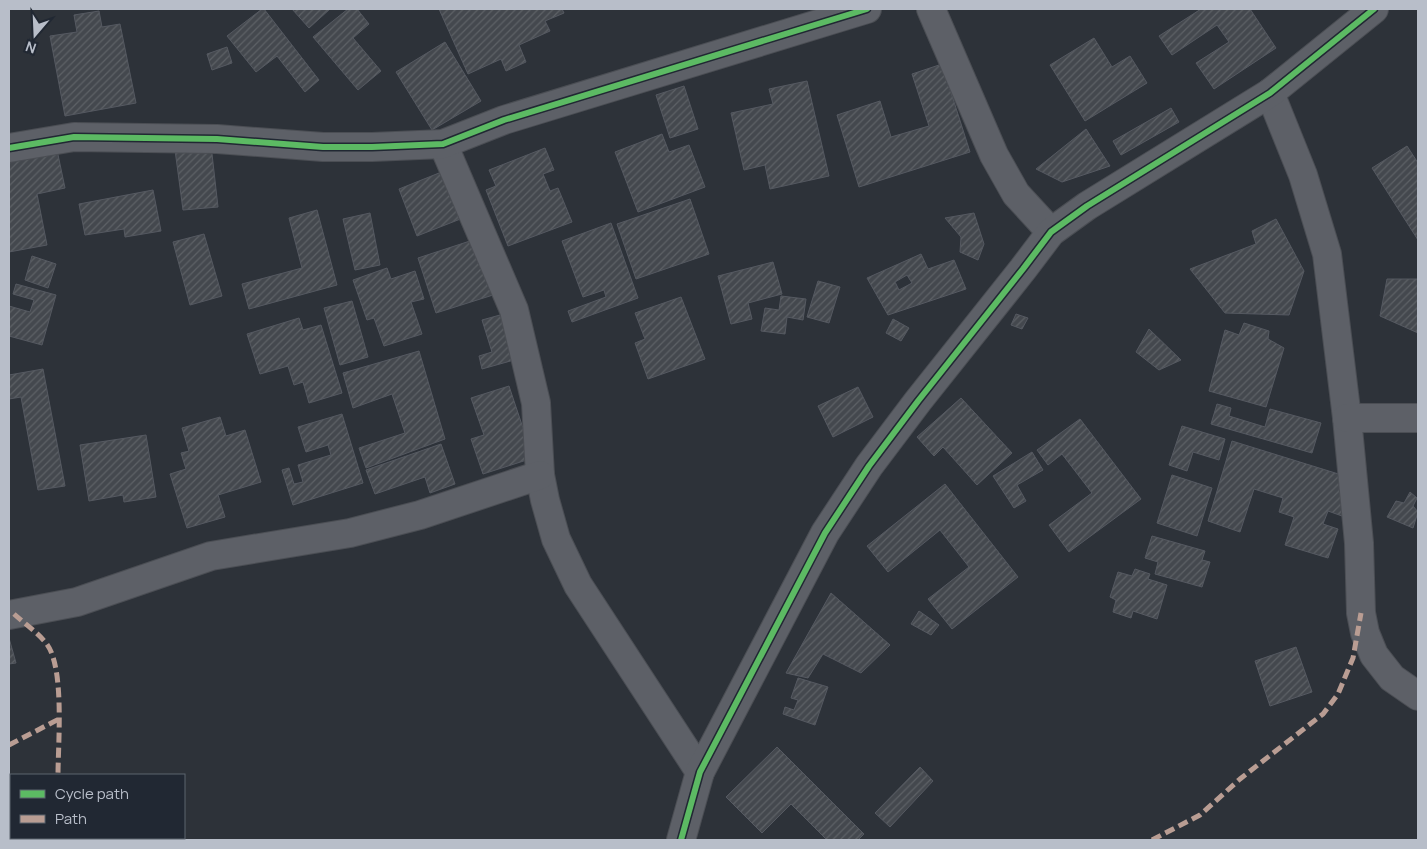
<svg xmlns="http://www.w3.org/2000/svg" width="1427" height="849" font-family="Manrope,sans-serif">
	<style>
		.building { fill: url(#building-hatch); stroke: #555961; fill-rule: evenodd }
		.lines { fill: none; stroke-linecap: round; stroke-linejoin: round }
		.minor-casing { stroke: #4b4e54; stroke-width: 30 }
		.minor { stroke: #5d6067; stroke-width: 28 }
		.quiet { stroke: #b99d93; stroke-width: 5; stroke-dasharray: 10 5; stroke-linecap: butt }
		.cycleway-casing { stroke: #212833; stroke-width: 9 }
		.cycleway { stroke: #5cba63; stroke-width: 6 }
	</style>
	<defs>
		<pattern id="building-hatch" width="6" height="6" patternUnits="userSpaceOnUse" patternTransform="scale(1.25)"><rect width="6" height="6" fill="#44484e"/><path d="M-1 1l2-2M0 6l6-6M5 7l2-2" fill="none" stroke="#5d6166"/></pattern>
	</defs>
	<rect width="100%" height="100%" fill="#2d3239"/>
	<g class="building">
		<path d="M262 9H264L319 80 305 92 277 56 256 72 227 36Z"/>
		<path d="M292 9H330L309 28Z"/>
		<path d="M348 9H357L369 24 353 38 381 71 358 90 313 37Z"/>
		<path d="M439 9H562L564 13 545 21 550 31 519 45 526 62 506 71 501 59 468 74Z"/>
		<path d="M1201 9H1250L1276 48 1214 89 1196 63 1229 42 1217 25 1172 55 1159 36Z"/>
		<path d="M99 11 102 27 120 24 136 103 65 116 50 36 77 32 74 15Z"/>
		<path d="M1094 38 1112 67 1130 56 1147 83 1085 121 1050 65Z"/>
		<path d="M445 42 481 101 432 130 396 72Z"/>
		<path d="M227 47 232 63 212 70 207 54Z"/>
		<path d="M942 64 970 152 859 187 837 115 880 101 891 137 929 126 912 74Z"/>
		<path d="M807 81 829 176 770 189 765 165 744 170 731 113 773 104 769 89Z"/>
		<path d="M684 86 698 129 670 138 656 95Z"/>
		<path d="M1171 108 1179 122 1121 155 1113 141Z"/>
		<path d="M1086 129 1110 166 1062 182 1036 169Z"/>
		<path d="M662 134 669 152 689 145 705 187 638 212 615 152Z"/>
		<path d="M211 145 218 207 183 210 175 150Z"/>
		<path d="M1407 146 1418 163V240L1372 168Z"/>
		<path d="M545 148 554 170 543 174 550 191 558 188 572 222 508 246 486 190 496 186 489 170Z"/>
		<path d="M57 150 65 188 37 194 47 245 9 252V160Z"/>
		<path d="M444 171 463 218 417 236 399 189Z"/>
		<path d="M153 190 161 231 125 237 124 229 85 235 79 204Z"/>
		<path d="M690 199 709 254 636 279 617 224Z"/>
		<path d="M317 210 337 285 249 309 242 284 302 268 289 218Z"/>
		<path d="M370 213 380 265 355 270 343 219Z"/>
		<path d="M974 213 984 244 978 260 960 252 961 237 945 218Z"/>
		<path d="M1276 219 1304 271 1289 315 1225 313 1190 269 1256 244 1252 231Z"/>
		<path d="M611 223 638 298 572 322 568 311 606 297 604 290 583 297 562 241Z"/>
		<path d="M204 234 222 296 190 305 173 242Z"/>
		<path d="M476 239 493 295 436 313 418 258Z"/>
		<path d="M921 254 928 269 954 260 966 289 888 315 867 278ZM907 275 912 283 899 290 895 282Z"/>
		<path d="M32 256 56 264 48 288 25 280Z"/>
		<path d="M773 262 782 294 748 303 752 319 731 324 718 276Z"/>
		<path d="M387 268 391 279 415 271 424 299 411 302 422 334 384 346 374 318 367 320 353 280Z"/>
		<path d="M1387 279H1418V333L1380 316Z"/>
		<path d="M818 281 840 287 829 323 807 317Z"/>
		<path d="M16 284 56 295 42 345 9 336V306L30 312 34 300 13 294Z"/>
		<path d="M781 296 806 299 803 320 787 317 785 334 761 331 765 308 779 310Z"/>
		<path d="M681 297 705 359 648 379 635 343 645 339 635 313Z"/>
		<path d="M352 301 368 357 340 365 324 308Z"/>
		<path d="M1016 314 1028 318 1022 329 1011 325Z"/>
		<path d="M500 315 514 360 482 369 479 356 492 352 482 320Z"/>
		<path d="M299 318 303 330 321 325 342 393 309 403 303 382 294 385 288 366 260 374 247 334Z"/>
		<path d="M893 319 909 328 901 341 886 333Z"/>
		<path d="M1244 323 1269 331 1268 339 1284 348 1266 407 1209 391 1225 330 1239 335Z"/>
		<path d="M1149 329 1181 360 1159 370 1136 352Z"/>
		<path d="M419 351 445 439 366 468 359 448 405 433 392 394 353 408 343 373Z"/>
		<path d="M43 369 65 486 38 490 21 397 9 399V375Z"/>
		<path d="M509 386 533 458 483 474 471 439 484 435 471 398Z"/>
		<path d="M858 387 873 417 833 437 818 406Z"/>
		<path d="M961 398 1012 453 977 485 943 447 934 456 917 437Z"/>
		<path d="M1217 404 1231 408 1229 416 1265 427 1270 409 1321 423 1312 453 1211 424Z"/>
		<path d="M342 414 363 483 293 505 282 470 289 468 294 484 303 482 298 465 331 455 328 445 306 452 298 427Z"/>
		<path d="M220 417 226 436 245 430 261 482 218 495 225 517 187 528 170 474 186 469 181 453 189 451 182 428Z"/>
		<path d="M1080 419 1141 499 1069 552 1049 525 1092 493 1062 454 1048 465 1037 450Z"/>
		<path d="M1182 426 1225 439 1219 460 1193 452 1187 471 1169 465Z"/>
		<path d="M146 435 156 497 124 502 123 495 89 501 80 445Z"/>
		<path d="M1232 441 1345 476 1351 492 1342 516 1328 511 1323 524 1338 529 1328 558 1285 545 1294 517 1279 512 1283 498 1254 489 1240 532 1208 521Z"/>
		<path d="M441 444 455 484 430 493 425 477 375 494 366 470Z"/>
		<path d="M1032 452 1043 470 1017 485 1026 501 1014 508 993 476Z"/>
		<path d="M1172 475 1212 488 1197 536 1157 523Z"/>
		<path d="M945 484 1018 577 952 629 928 599 969 567 940 530 888 572 867 546Z"/>
		<path d="M1410 492 1417 498 1413 506 1418 512 1413 528 1387 517 1396 501 1404 503Z"/>
		<path d="M1152 536 1205 551 1202 560 1210 562 1202 587 1155 574 1158 562 1145 558Z"/>
		<path d="M1135 569 1150 574 1148 579 1167 585 1157 619 1133 611 1131 618 1113 612 1116 600 1110 597 1118 572 1132 576Z"/>
		<path d="M831 593 890 645 861 673 823 654 808 678 786 673Z"/>
		<path d="M919 611 939 625 931 635 911 624Z"/>
		<path d="M9 638 16 663 9 664Z"/>
		<path d="M1296 647 1312 692 1270 706 1255 661Z"/>
		<path d="M798 678 828 687 815 725 783 714 785 707 794 710 798 700 791 698Z"/>
		<path d="M777 747 864 834 858 840H827L791 804 762 833 726 797Z"/>
		<path d="M920 767 933 781 890 827 875 813Z"/>
	</g>
	<g class="lines">
		<defs>
			<g id="minor">
				<path d="M931 9 994 155 1016 194 1051 232"/>
				<path d="M1270 93 1303 175 1327 254 1347 418 1359 543 1361 613 1365 633 1374 655 1392 678 1418 696"/>
				<path d="M443 144 514 310 536 403 540 475 545 500 556 539 578 585 700 772"/>
				<path d="M9 148 74 137 217 139 323 147H372L443 144 504 120 867 9"/>
				<path d="M1347 418H1418"/>
				<path d="M9 615 77 602 211 556 350 533 420 515 540 475"/>
				<path d="M681 840 700 772 825 533 869 466 918 401 1023 269 1051 232 1087 206 1270 93 1374 9"/>
			</g>
		</defs>
		<use href="#minor" class="minor-casing"/>
		<use href="#minor" class="minor"/>
		<g class="quiet">
			<path d="M14 614C24 623 37 632 46 643 65 666 58 744 58 775"/>
			<path d="M9 745 59 719"/>
			<path d="M57 840V838"/>
			<path d="M1152 840 1200 815 1240 779 1323 714 1338 694 1353 658 1361 613"/>
		</g>
		<defs>
			<g id="cycleway">
				<path d="M9 148 74 137 217 139 323 147H372L443 144 504 120 867 9"/>
				<path d="M681 840 700 772 825 533 869 466 918 401 1023 269 1051 232 1087 206 1270 93 1374 9"/>
			</g>
		</defs>
		<use href="#cycleway" class="cycleway-casing"/>
		<use href="#cycleway" class="cycleway"/>
	</g>
	<rect width="1427" height="849" fill="none" stroke="#b8bec9" stroke-width="20"/>
	<rect x="10" y="774" width="175" height="65" fill="#212833" stroke="#5d646f"/>
	<rect x="20" y="790" width="25" height="8" fill="#5cba63" stroke="#5d646f"/>
	<text x="55" y="799" font-size="15" fill="#b8bec9">Cycle path</text>
	<rect x="20" y="815" width="25" height="8" fill="#b99d93" stroke="#5d646f"/>
	<text x="55" y="824" font-size="15" fill="#b8bec9">Path</text>
	<g transform="translate(35 35) rotate(199)" stroke="#212833" stroke-width="4" paint-order="stroke">
	<path d="M0-4L9 19L0 12L-9 19Z" fill="#b8bec9"/>
	<text y="-8" font-size="14" font-weight="bold" text-anchor="middle" fill="#b8bec9">N</text>
	</g>
</svg>
